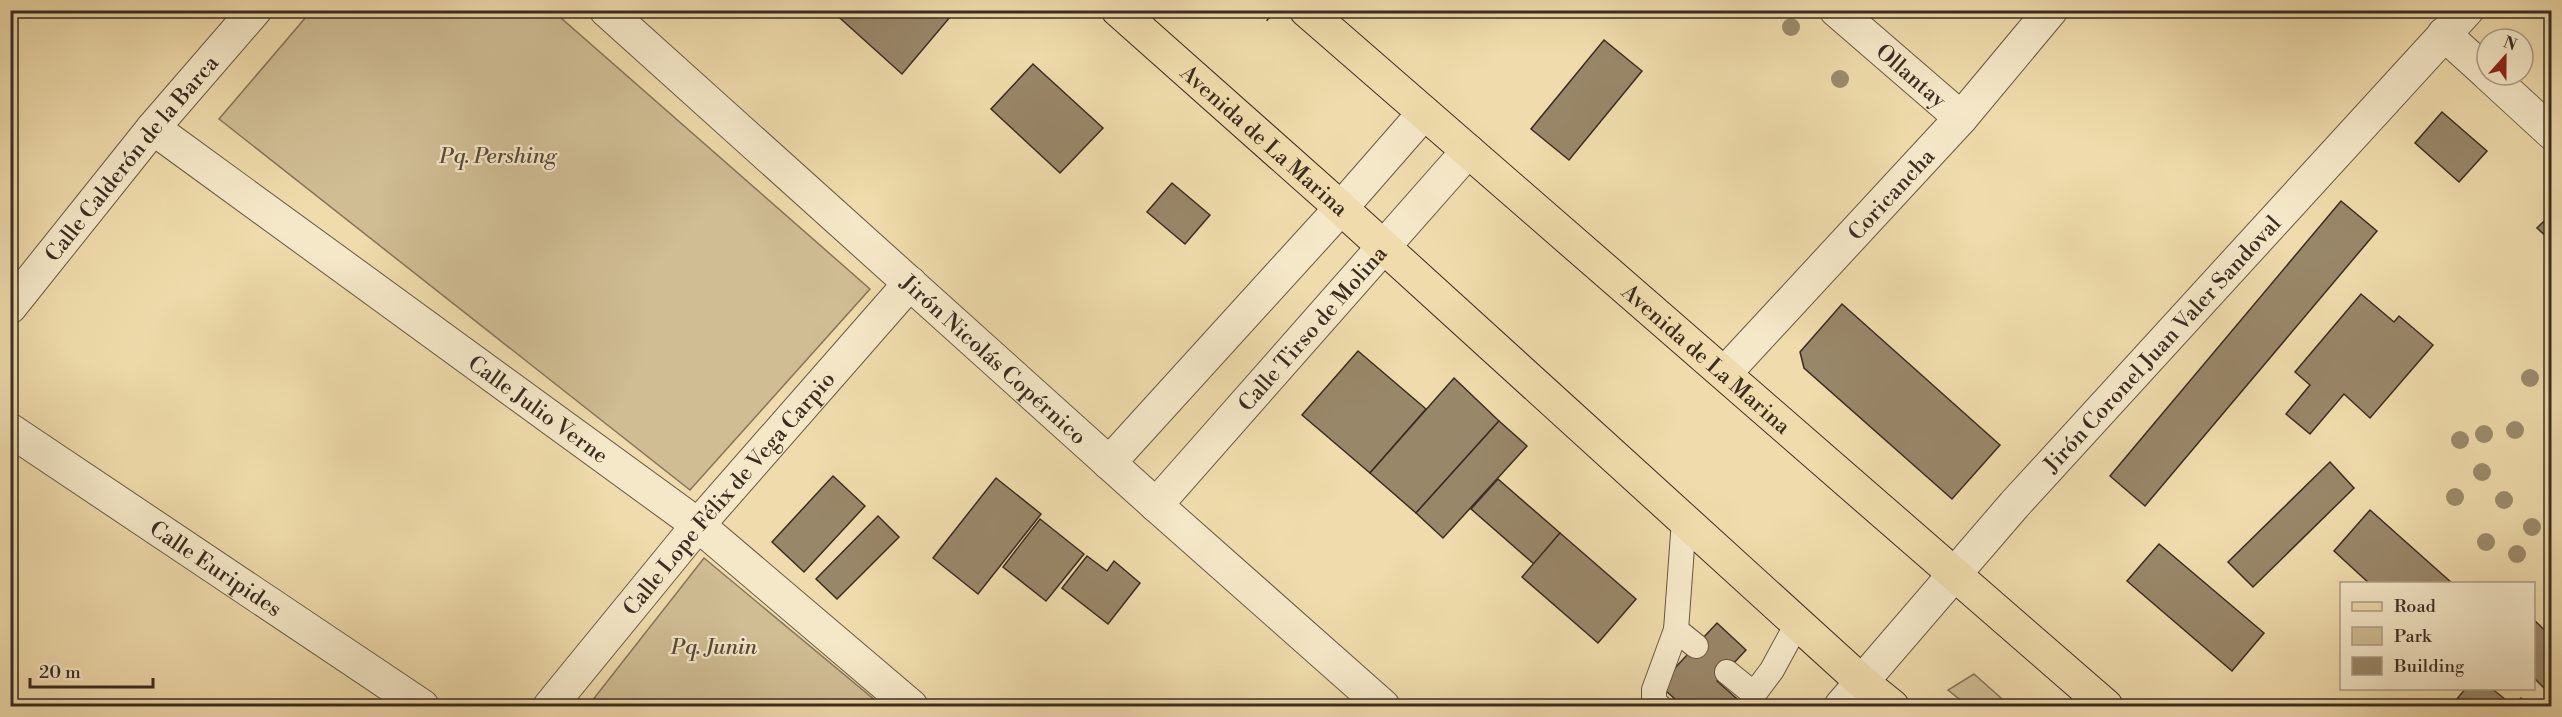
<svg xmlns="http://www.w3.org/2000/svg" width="2562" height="717" font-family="'Libre Bodoni',serif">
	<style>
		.green { fill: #d0bd94; stroke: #86745b; stroke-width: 1.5 }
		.building { fill: #998769; stroke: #3b2c22; stroke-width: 1.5 }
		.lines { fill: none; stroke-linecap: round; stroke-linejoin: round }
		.service-casing { stroke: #685844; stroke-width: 26 }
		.minor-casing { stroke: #685844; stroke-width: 35 }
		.tertiary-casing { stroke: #685844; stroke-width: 35 }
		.primary-casing { stroke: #3b2c22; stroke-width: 35 }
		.path { stroke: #3b2c22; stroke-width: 4; stroke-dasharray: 1.5 3; stroke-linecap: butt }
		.service { stroke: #f5e8c8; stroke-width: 24 }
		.minor { stroke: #f5e8c8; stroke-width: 33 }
		.tertiary { stroke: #f5e8c8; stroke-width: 33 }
		.primary { stroke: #efdbab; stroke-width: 33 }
		.tree { fill: #9c8b6c }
		.labels { text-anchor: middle; stroke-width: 4.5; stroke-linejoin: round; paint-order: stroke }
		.street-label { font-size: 22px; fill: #3b2c22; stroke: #f5e8c8 }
		.park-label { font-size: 22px; font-style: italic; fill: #594939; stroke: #f5e8c8 }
	</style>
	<rect width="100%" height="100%" fill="#efdbab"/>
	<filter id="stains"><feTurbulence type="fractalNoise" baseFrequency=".00333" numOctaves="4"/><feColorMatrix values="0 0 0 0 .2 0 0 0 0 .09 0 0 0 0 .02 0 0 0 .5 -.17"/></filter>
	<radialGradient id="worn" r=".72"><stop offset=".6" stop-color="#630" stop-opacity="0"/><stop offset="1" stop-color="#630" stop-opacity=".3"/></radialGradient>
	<g class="green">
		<path d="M312 10 553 11 870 289 690 490 219 119Z"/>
		<path d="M704 558 882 706H588Z"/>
		<path d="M1974 674 2010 706H1968L1948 690Z"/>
	</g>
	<g class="building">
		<path d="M831 10H956L902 74Z"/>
		<path d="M1604 40 1642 71 1569 160 1531 129Z"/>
		<path d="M1033 64 1103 128 1060 173 991 109Z"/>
		<path d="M2442 112 2487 151 2459 182 2415 143Z"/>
		<path d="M1172 183 1210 215 1185 244 1147 212Z"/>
		<path d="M2341 201 2377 231 2145 506 2110 476Z"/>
		<path d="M2552 213V242L2537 228Z"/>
		<path d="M2361 294 2394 322 2399 316 2433 345 2370 418 2344 394 2310 434 2286 414 2310 385 2295 372Z"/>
		<path d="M1842 304 2000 445 1952 499 1804 368 1800 352Z"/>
		<path d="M1358 351 1426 409 1370 473 1302 415Z"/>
		<path d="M1454 378 1499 421 1416 513 1370 473Z"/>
		<path d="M1499 421 1527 446 1443 538 1416 513Z"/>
		<path d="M2330 462 2354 488 2253 587 2228 562Z"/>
		<path d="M833 476 865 506 804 572 772 542Z"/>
		<path d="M996 478 1041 514 978 594 933 558Z"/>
		<path d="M1498 479 1560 533 1534 564 1471 509Z"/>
		<path d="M2370 510 2453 584H2370L2334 551Z"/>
		<path d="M878 516 899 537 837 599 816 579Z"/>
		<path d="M1040 519 1084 554 1046 601 1003 567Z"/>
		<path d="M1560 533 1636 599 1598 643 1522 577Z"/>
		<path d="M2159 544 2264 633 2232 671 2127 581Z"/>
		<path d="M1087 556 1107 571 1114 561 1140 583 1108 624 1062 588Z"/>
		<path d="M2534 620 2552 637 2551 695 2534 678Z"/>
		<path d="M1717 623 1746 650 1717 681 1745 706H1683L1659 685Z"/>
		<path d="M2466 688H2491L2506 700 2501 706H2451Z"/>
		<path d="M2521 698 2530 706H2513Z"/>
	</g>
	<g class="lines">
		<defs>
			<g id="service">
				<path d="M1684 520 1676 630 1696 646"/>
				<path d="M1727 672 1754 694 1772 670 1798 622"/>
				<path d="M1659 706 1654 702V690L1676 630"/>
			</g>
			<g id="minor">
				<path id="s1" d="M606 10 1156 505 1383 706"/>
				<path id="s2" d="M1836 10 1961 118"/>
				<path d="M2444 34 2487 73"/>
				<path d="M2489 75 2552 133"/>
				<path id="s3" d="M153 128 698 525 911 706"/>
				<path id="s4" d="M10 307 153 128 255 10"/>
				<path id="s5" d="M1725 373 1961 118 2051 10"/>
				<path id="s6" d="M10 430 422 706"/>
				<path d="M1109 463 1341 208 1424 113"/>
				<path id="s7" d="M1156 505 1468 151"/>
				<path id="s8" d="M550 706 698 525 910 283"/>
			</g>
			<g id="tertiary">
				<path id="s9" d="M1841 706 2014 505 2467 10"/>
			</g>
			<g id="primary">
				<path id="s10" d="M1118 10 1341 208 1861 681 1892 706"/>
				<path id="s11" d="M1306 10 2106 706"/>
			</g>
		</defs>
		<use href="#service" class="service-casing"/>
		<use href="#minor" class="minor-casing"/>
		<use href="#tertiary" class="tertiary-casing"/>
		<use href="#primary" class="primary-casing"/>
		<path class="path" d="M1257 10 1269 20"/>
		<use href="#service" class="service"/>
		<use href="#minor" class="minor"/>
		<use href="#tertiary" class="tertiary"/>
		<use href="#primary" class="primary"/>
	</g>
	<g class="tree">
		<circle cx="1791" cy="27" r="9"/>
		<circle cx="1840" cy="79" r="9"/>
		<circle cx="2530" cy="378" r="9"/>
		<circle cx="2515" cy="430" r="9"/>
		<circle cx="2484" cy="434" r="9"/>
		<circle cx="2460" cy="440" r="9"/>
		<circle cx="2482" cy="472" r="9"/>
		<circle cx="2455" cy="497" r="9"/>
		<circle cx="2504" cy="500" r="9"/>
		<circle cx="2532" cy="527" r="9"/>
		<circle cx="2486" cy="542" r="9"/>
		<circle cx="2517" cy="554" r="9"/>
	</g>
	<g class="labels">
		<g class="street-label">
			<text dy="8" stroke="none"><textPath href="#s2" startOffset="100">Ollantay</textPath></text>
			<text dy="8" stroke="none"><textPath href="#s10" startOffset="196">Avenida de La Marina</textPath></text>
			<text dy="8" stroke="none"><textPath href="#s4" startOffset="192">Calle Calderón de la Barca</textPath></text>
			<text dy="8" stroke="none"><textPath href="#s5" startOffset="244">Coricancha</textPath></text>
			<text dy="8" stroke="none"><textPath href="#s7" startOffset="236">Calle Tirso de Molina</textPath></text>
			<text dy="8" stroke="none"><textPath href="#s9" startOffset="484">Jirón Coronel Juan Valer Sandoval</textPath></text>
			<text dy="8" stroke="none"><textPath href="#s11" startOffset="531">Avenida de La Marina</textPath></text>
			<text dy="8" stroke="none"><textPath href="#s1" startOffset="522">Jirón Nicolás Copérnico</textPath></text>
			<text dy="8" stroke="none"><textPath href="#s3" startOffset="477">Calle Julio Verne</textPath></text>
			<text dy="8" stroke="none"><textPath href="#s8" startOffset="278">Calle Lope Félix de Vega Carpio</textPath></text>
			<text dy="8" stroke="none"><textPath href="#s6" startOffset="248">Calle Euripides</textPath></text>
		</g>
		<g class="park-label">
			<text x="498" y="163">Pq. Pershing</text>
			<text x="714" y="654">Pq. Junin</text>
		</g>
	</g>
	<rect width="2562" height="717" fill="none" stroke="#efdbab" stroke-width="36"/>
	<rect x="12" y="12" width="2538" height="693" fill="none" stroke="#3b2c22" stroke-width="3"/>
	<rect x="18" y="18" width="2526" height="681" fill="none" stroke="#3b2c22" stroke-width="1.5"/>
	<rect x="2340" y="582" width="195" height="108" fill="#f5e8c8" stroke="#ab9d86" stroke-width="1.5"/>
	<rect x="2352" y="602" width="30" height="9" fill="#efdbab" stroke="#ab9d86" stroke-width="1.5"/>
	<text x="2394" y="612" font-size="18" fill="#3b2c22">Road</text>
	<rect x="2352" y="627" width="30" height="18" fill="#d0bd94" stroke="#ab9d86" stroke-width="1.5"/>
	<text x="2394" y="642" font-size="18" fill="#3b2c22">Park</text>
	<rect x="2352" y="657" width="30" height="18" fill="#998769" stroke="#ab9d86" stroke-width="1.5"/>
	<text x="2394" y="672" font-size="18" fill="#3b2c22">Building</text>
	<g transform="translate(2505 57) rotate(21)"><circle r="28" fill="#f5e8c8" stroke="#ab9d86" stroke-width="1.5"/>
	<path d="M0-4.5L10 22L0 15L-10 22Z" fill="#8f2418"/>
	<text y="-9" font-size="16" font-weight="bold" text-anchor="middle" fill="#3b2c22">N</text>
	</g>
	<path d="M30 678v9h123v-9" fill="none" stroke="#3b2c22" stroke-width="3"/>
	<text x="39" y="678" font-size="18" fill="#3b2c22" stroke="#f5e8c8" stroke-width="4.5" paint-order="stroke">20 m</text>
	<rect width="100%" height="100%" filter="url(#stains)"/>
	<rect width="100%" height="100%" fill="url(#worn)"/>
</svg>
